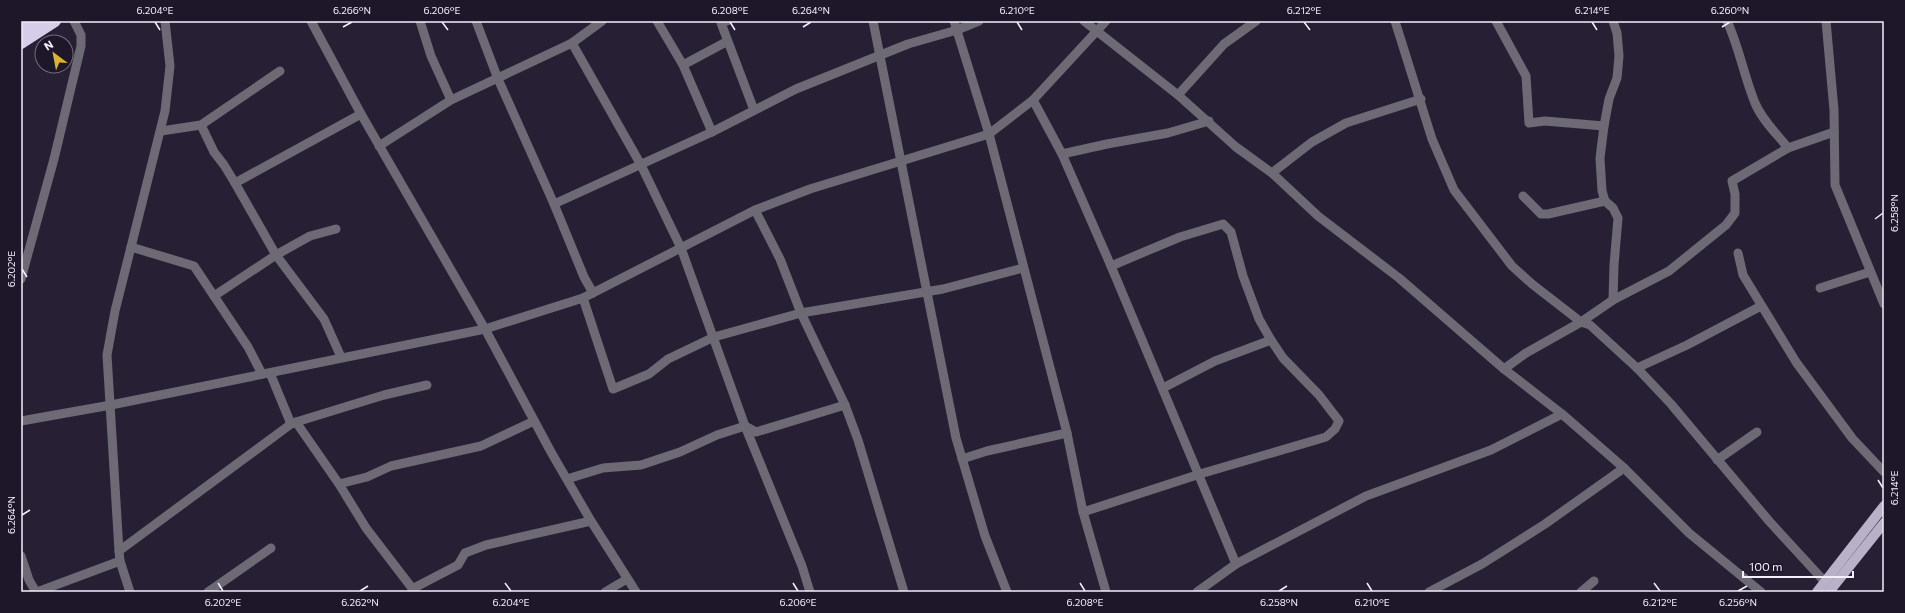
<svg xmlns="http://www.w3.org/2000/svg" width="1905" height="613" font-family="Commissioner,sans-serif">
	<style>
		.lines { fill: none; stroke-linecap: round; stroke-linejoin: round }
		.minor { stroke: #6e6a75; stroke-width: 9 }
		.major { stroke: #b8b1c7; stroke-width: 10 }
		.highway { stroke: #d6cde8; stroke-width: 12 }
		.ticks { fill: none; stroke: #f3effd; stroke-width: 1.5 }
		.neatline { fill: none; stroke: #f3effd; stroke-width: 1.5 }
		.ticks-label { font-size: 10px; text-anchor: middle; fill: #f3effd }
	</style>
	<rect width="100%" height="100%" fill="#272034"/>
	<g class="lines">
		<g class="minor">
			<path d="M311 21 361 114 485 329 551 452 591 521 636 592"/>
			<path d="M420 21 431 56 451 100"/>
			<path d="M476 21 498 79 554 204 584 277 593 293"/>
			<path d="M657 21 683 65 712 132"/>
			<path d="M727 21 721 23 754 110"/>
			<path d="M873 21 956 438 985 536 1007 592"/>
			<path d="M954 21 989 134 1067 433 1083 512 1106 592"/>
			<path d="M1084 21 1178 95 1236 147 1272 173 1318 216 1399 278 1504 369 1562 414 1624 468 1689 533 1761 592"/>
			<path d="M1395 21 1432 139 1454 190 1512 266 1532 284 1581 322 1590 325 1637 368 1671 404 1769 521 1825 582"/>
			<path d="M1496 21 1526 76 1529 123 1545 121 1604 126 1609 99 1617 78 1619 56 1617 33 1613 21"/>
			<path d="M1727 21C1739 47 1744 76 1755 103 1762 120 1777 134 1788 148"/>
			<path d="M1826 21 1834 110 1835 185 1884 304"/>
			<path d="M572 43 641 165 681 248 745 426 802 566 810 592"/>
			<path d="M683 65 726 42"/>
			<path d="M1178 95 1224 44 1256 21"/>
			<path d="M1033 100 1062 154 1111 266 1236 564"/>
			<path d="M201 125 214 152 224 165 235 183"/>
			<path d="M1604 126 1600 158 1602 191 1605 201 1613 208 1618 218 1614 265 1613 300"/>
			<path d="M161 131 201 125 280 71"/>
			<path d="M379 146 451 100 572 43 602 21"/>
			<path d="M1062 154 1107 144 1168 133 1209 121"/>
			<path d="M1272 173 1312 142 1346 123 1421 99"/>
			<path d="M1523 196 1541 214H1548L1605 201"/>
			<path d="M554 204 712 132 796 89 908 44 957 30 979 21"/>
			<path d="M755 210 780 259 801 313 845 405 858 440 904 592"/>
			<path d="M131 247 194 266 248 347 262 374"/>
			<path d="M1738 253 1743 275 1796 362 1852 438 1884 472"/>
			<path d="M21 279 54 159 81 46V35L74 21"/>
			<path d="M1820 288 1870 272"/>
			<path d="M214 296 276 255 310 236 336 229"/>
			<path d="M583 298 613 389 649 374 668 359 714 337 801 313 943 289 1023 268"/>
			<path d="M341 357 324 319 276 255 235 183 361 114"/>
			<path d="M1637 368 1687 345 1761 306"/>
			<path d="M1504 369 1526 353 1581 322 1613 300 1669 271 1726 225 1735 213V194L1732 181 1788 148 1834 132"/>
			<path d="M270 373 291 424 296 422 339 484 366 528 415 592"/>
			<path d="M1163 388 1215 361 1271 340"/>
			<path d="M21 421 111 405 485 329 583 298 755 210 810 189 989 134 1033 100 1106 21"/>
			<path d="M296 422 384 395 427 385"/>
			<path d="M962 459 987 451 1067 433"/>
			<path d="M1717 460 1757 432"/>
			<path d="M567 479 603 468 641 465 680 452 717 435 745 426 756 432 845 405"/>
			<path d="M339 484 367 477 391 466 481 446 534 421"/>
			<path d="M1083 512 1200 474 1326 437 1335 429 1339 421 1319 395 1283 358 1271 340 1259 319 1243 276 1231 232 1223 224 1180 237 1111 266"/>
			<path d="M119 551 291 424"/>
			<path d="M21 556 29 580 36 592"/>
			<path d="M412 589 458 565 465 553 486 545 591 521"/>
			<path d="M37 592 120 561"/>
			<path d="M130 592 120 561 119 551 107 355 115 311 165 111 170 66 165 21"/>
			<path d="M208 592 271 548"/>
			<path d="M605 592 627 579"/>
			<path d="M1197 592 1236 564 1366 496 1491 450 1562 414"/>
			<path d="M1429 592 1482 564 1545 524 1624 468"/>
			<path d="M1581 592 1594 581"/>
		</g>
		<g class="major">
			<path d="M1817 592 1884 506"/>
			<path d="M1829 592 1884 523"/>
		</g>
		<g class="highway">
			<path d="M21 31 36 21"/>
			<path d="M21 43 55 21"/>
		</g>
	</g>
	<path class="ticks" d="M155 22 160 30M442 22 448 30M730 22 735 30M1017 22 1022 30M1304 22 1310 30M1592 22 1597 30M343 27 352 22M803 27 811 22M1722 27 1730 22M1875 219 1883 213M22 269 27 277M1878 480 1883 488M22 515 30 510M218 583 223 591M505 583 511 591M793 583 798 591M1080 583 1085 591M1367 583 1372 591M1654 583 1660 591M360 591 368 586M1279 591 1287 586M1738 591 1747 586"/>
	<rect width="1905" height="613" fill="none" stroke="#1e172a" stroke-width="44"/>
	<g transform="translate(54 54) rotate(328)"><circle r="19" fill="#1e172a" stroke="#736d7e"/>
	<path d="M0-3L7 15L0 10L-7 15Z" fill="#dab333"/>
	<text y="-6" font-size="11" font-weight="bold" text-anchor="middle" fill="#f3effd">N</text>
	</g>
	<path d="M1743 571v6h110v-6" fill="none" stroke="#f3effd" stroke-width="2"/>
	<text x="1749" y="571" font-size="12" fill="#f3effd" stroke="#1e172a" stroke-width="3" paint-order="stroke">100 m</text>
	<rect x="22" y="22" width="1861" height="569" class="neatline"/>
	<g class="ticks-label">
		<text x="155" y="14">6.204°E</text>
		<text x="352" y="14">6.266°N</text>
		<text x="442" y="14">6.206°E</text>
		<text x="730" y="14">6.208°E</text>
		<text x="811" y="14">6.264°N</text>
		<text x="1017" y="14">6.210°E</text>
		<text x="1304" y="14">6.212°E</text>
		<text x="1592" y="14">6.214°E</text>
		<text x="1730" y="14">6.260°N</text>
		<text transform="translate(1894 213) rotate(-90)" y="4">6.258°N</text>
		<text transform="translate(11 269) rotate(-90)" y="4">6.202°E</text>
		<text transform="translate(1894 488) rotate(-90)" y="4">6.214°E</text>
		<text transform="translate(11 515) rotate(-90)" y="4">6.264°N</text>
		<text x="223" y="606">6.202°E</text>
		<text x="360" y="606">6.262°N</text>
		<text x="511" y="606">6.204°E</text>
		<text x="798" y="606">6.206°E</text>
		<text x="1085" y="606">6.208°E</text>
		<text x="1279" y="606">6.258°N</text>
		<text x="1372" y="606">6.210°E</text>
		<text x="1660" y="606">6.212°E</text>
		<text x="1738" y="606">6.256°N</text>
	</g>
</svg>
